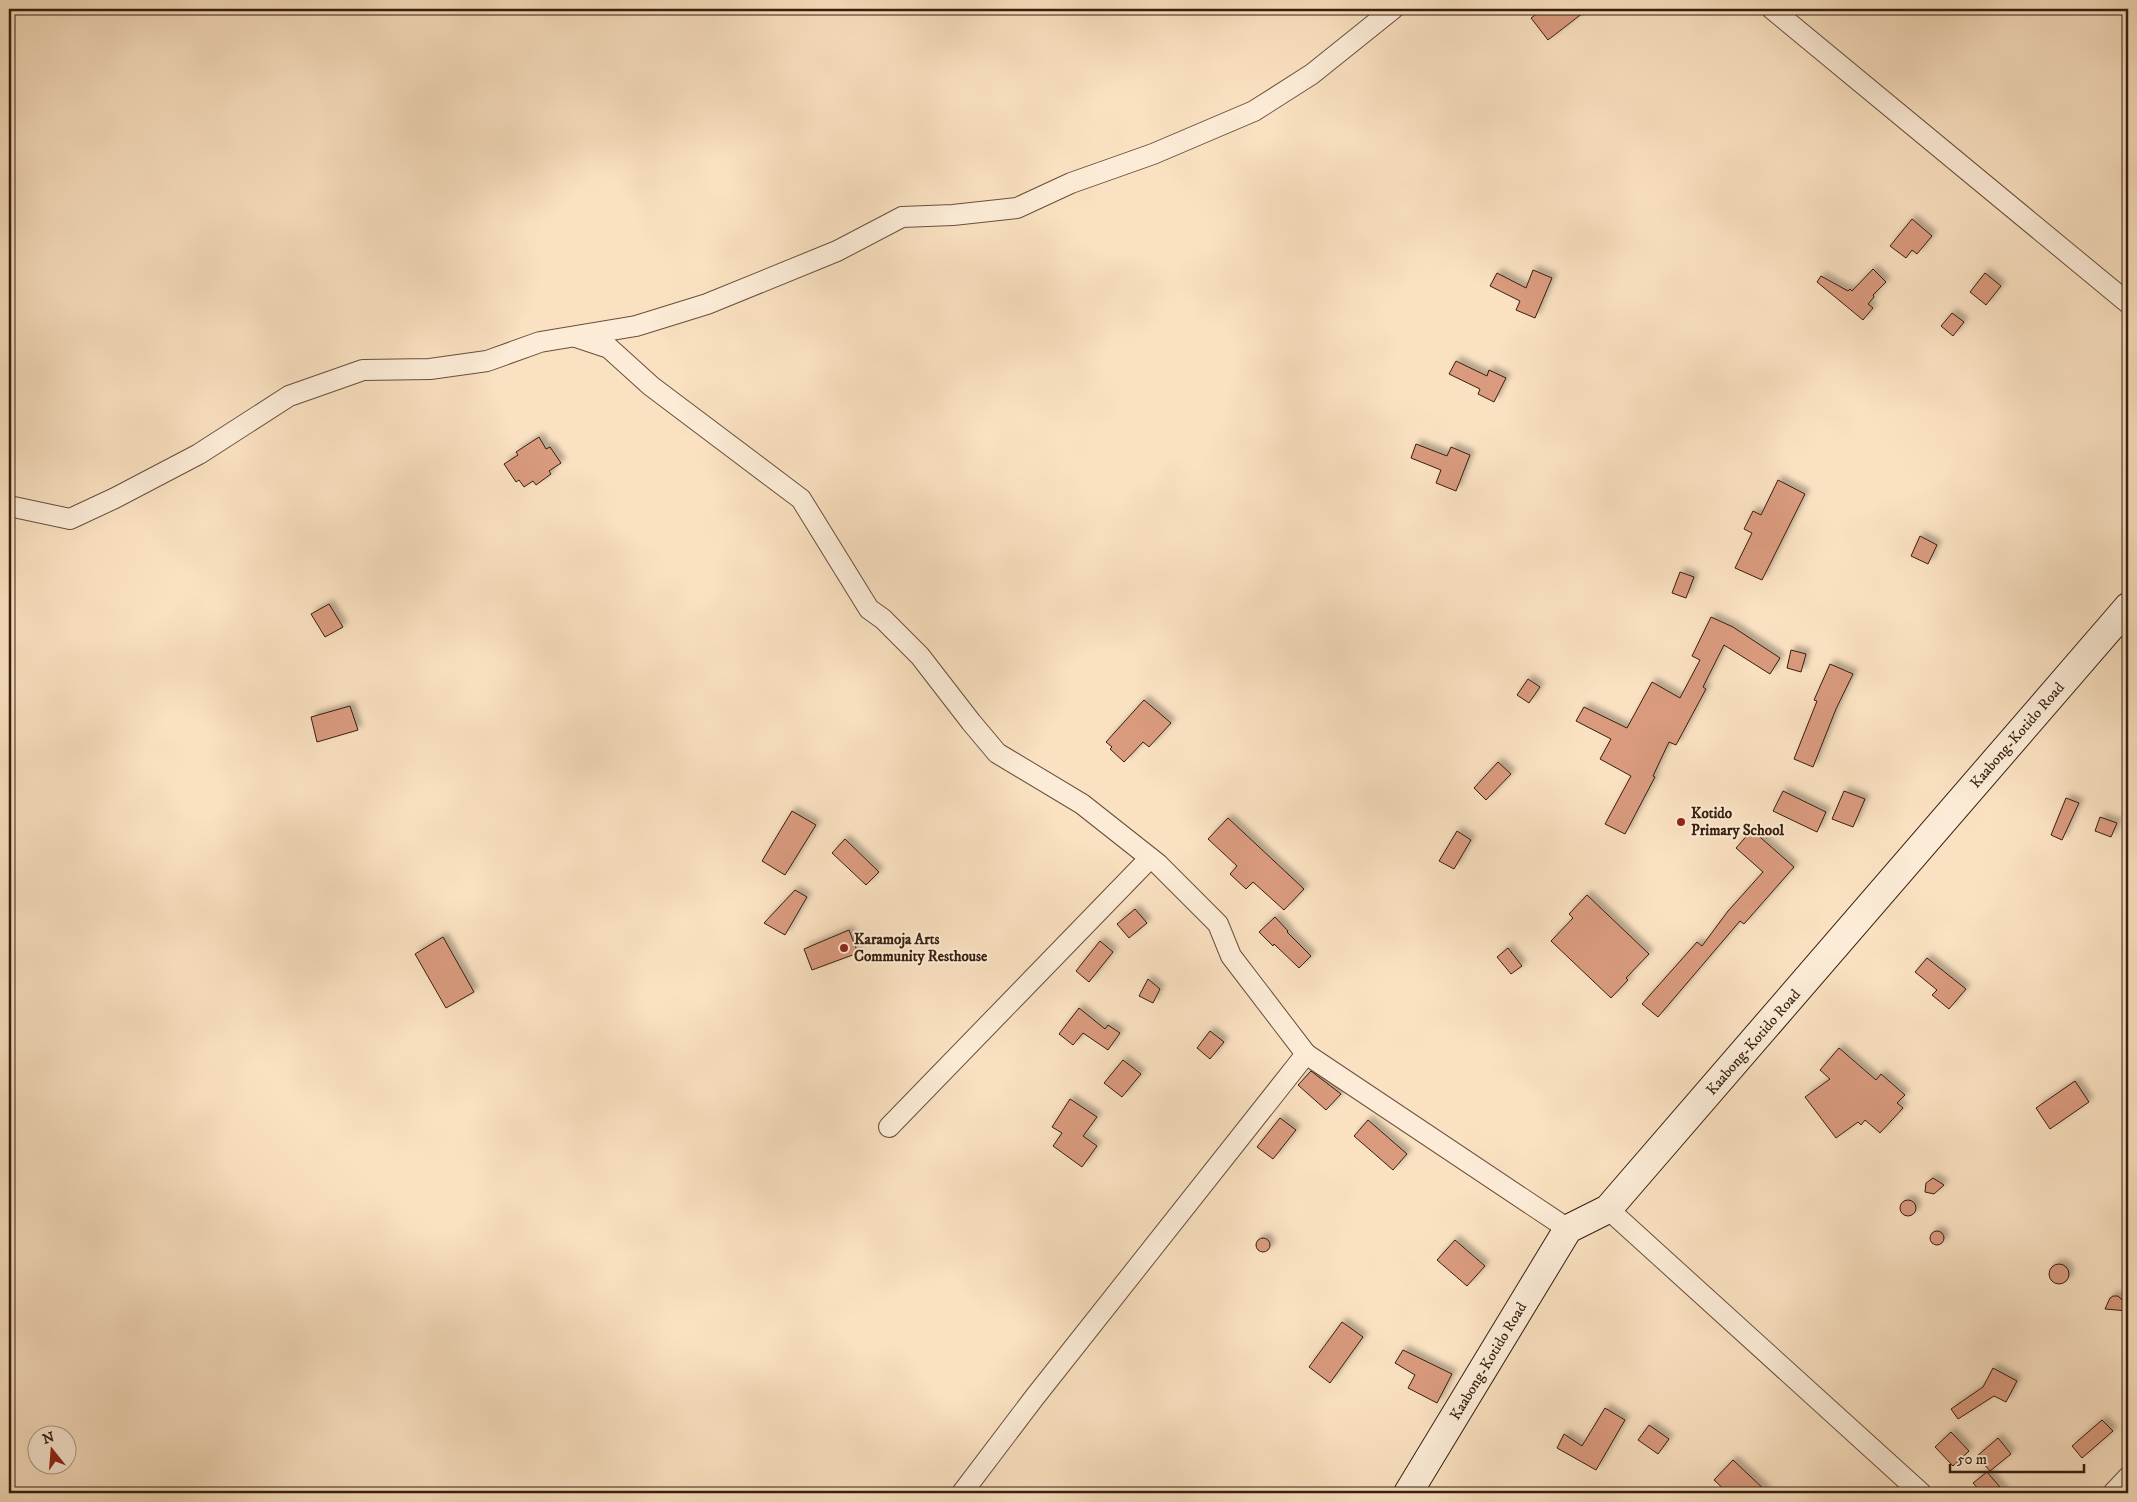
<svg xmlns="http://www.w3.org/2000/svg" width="2137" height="1502" font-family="'IM FELL DW Pica',serif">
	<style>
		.building { fill: #d99a7e; stroke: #371e0e; filter: url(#shadow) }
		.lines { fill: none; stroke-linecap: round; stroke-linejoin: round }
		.minor-casing { stroke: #684f3b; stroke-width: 22 }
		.secondary-casing { stroke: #371e0e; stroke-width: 30 }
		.minor { stroke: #fcecd7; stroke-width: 20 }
		.secondary { stroke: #fcecd7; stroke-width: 28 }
		.poi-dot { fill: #8f2418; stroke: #fcecd7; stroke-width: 2 }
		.labels { text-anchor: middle; stroke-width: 4; stroke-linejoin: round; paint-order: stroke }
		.street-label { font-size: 15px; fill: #371e0e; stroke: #fcecd7 }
		.poi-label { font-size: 15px; font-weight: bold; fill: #371e0e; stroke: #fcecd7; text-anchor: start }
	</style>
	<defs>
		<filter id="shadow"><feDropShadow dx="4.5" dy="-4.5" stdDeviation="2.5" flood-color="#0004"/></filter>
	</defs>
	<rect width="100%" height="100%" fill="#fae1c1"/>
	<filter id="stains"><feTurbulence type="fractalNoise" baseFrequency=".004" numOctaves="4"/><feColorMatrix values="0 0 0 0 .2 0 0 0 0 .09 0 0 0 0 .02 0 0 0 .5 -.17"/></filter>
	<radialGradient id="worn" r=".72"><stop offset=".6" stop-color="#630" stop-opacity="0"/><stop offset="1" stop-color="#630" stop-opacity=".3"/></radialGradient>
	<g class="building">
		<path d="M1543 9H1588L1548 40 1531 18Z"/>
		<path d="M1912 219 1932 236 1917 254 1912 250 1906 258 1890 246Z"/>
		<path d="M1873 269 1886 282 1873 295 1874 297 1868 304 1873 308 1863 320 1817 282 1821 276 1848 291 1850 289 1852 291Z"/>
		<path d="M1533 270 1552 278 1535 318 1516 310 1520 301 1490 286 1497 273 1526 288Z"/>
		<path d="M1985 273 2001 286 1986 305 1970 292Z"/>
		<path d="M1952 313 1964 322 1953 336 1941 326Z"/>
		<path d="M1456 361 1487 376 1489 370 1506 378 1494 402 1478 394 1480 389 1449 374Z"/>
		<path d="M539 437 546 449 550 447 561 463 549 471 551 474 536 485 533 481 524 487 519 480 516 482 504 464 518 455 516 452Z"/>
		<path d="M1416 444 1447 456 1451 447 1470 455 1456 491 1436 483 1441 470 1411 458Z"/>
		<path d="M1778 480 1805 494 1762 580 1735 568 1752 533 1744 529 1753 511 1761 515Z"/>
		<path d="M1920 536 1937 545 1928 564 1911 556Z"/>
		<path d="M1680 572 1694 577 1686 598 1672 593Z"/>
		<path d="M329 604 343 627 325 637 311 614Z"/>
		<path d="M1711 617 1733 627 1780 658 1770 674 1724 645 1703 687 1706 689 1676 745 1669 742 1653 776 1655 777 1625 834 1605 824 1631 776 1600 759 1611 739 1576 721 1584 707 1627 728 1652 682 1680 698 1700 660 1692 656Z"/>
		<path d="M1791 650 1806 654 1801 672 1787 668Z"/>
		<path d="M1830 664 1853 674 1836 709 1813 767 1794 759 1817 701 1814 700Z"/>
		<path d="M1528 679 1540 687 1529 703 1517 695Z"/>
		<path d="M1144 700 1171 723 1149 747 1143 742 1124 762 1110 749 1112 747 1106 742Z"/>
		<path d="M350 706 358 730 317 742 311 717Z"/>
		<path d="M1498 762 1511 774 1486 800 1474 788Z"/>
		<path d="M1783 791 1826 812 1817 832 1773 811Z"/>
		<path d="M1844 791 1865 799 1853 827 1832 819Z"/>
		<path d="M2066 798 2079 803 2062 840 2051 835Z"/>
		<path d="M792 811 816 825 785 875 762 861Z"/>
		<path d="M2100 817 2117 823 2111 837 2095 831Z"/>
		<path d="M1228 818 1304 889 1284 910 1253 882 1246 889 1230 874 1237 866 1208 839Z"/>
		<path d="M1752 830 1794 867 1744 924 1740 921 1658 1017 1642 1004 1697 942 1702 946 1728 911 1763 872 1736 848Z"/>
		<path d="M1457 831 1471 840 1454 869 1439 861Z"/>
		<path d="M845 839 879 872 866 885 832 853Z"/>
		<path d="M795 890 807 897 785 935 764 923Z"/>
		<path d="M1587 895 1649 954 1626 978 1628 980 1611 998 1551 941 1573 918 1569 914Z"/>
		<path d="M1135 909 1147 923 1129 938 1117 924Z"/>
		<path d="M1275 917 1288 931 1287 932 1311 956 1299 968 1274 944 1273 946 1259 932Z"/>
		<path d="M849 930 858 953 812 970 804 949Z"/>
		<path d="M443 937 474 992 446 1008 415 954Z"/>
		<path d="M1100 941 1113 952 1089 982 1076 971Z"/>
		<path d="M1508 948 1522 966 1511 974 1497 957Z"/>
		<path d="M1927 958 1966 989 1949 1009 1932 995 1937 990 1915 972Z"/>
		<path d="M1148 979 1160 989 1153 1003 1139 996Z"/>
		<path d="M1079 1008 1105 1029 1108 1025 1120 1033 1108 1050 1083 1033 1073 1045 1059 1034Z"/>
		<path d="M1210 1031 1224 1042 1210 1059 1197 1048Z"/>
		<path d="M1839 1048 1876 1080 1881 1074 1905 1095 1897 1103 1903 1108 1880 1133 1865 1120 1861 1125 1858 1122 1836 1138 1805 1097 1830 1079 1820 1070Z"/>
		<path d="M1123 1060 1141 1074 1122 1097 1104 1083Z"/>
		<path d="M1311 1071 1341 1094 1326 1110 1298 1085Z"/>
		<path d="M2075 1081 2089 1102 2050 1129 2036 1108Z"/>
		<path d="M1070 1099 1097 1117 1083 1136 1097 1146 1082 1167 1053 1146 1062 1133 1052 1127Z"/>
		<path d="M1280 1118 1296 1130 1273 1159 1257 1147Z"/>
		<path d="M1368 1120 1407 1154 1393 1170 1354 1136Z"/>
		<path d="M1933 1178 1944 1185 1934 1194 1925 1192 1926 1183Z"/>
		<circle cx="1908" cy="1208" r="8"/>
		<circle cx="1937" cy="1238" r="7"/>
		<circle cx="1263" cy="1245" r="7"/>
		<path d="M1455 1240 1485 1266 1467 1286 1437 1260Z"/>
		<circle cx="2059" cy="1274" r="10"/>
		<path d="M2113 1296H2118L2128 1306V1311L2105 1309 2110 1298Z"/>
		<path d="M1342 1322 1363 1337 1330 1383 1309 1367Z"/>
		<path d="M1403 1350 1452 1374 1437 1403 1408 1388 1415 1375 1395 1363Z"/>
		<path d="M1993 1368 2017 1381 2006 1402 1994 1396 1958 1419 1951 1409 1983 1387Z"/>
		<path d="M1605 1408 1625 1420 1596 1470 1557 1448 1564 1434 1582 1446Z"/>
		<path d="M2102 1420 2113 1431 2082 1458 2072 1446Z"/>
		<path d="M1649 1425 1669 1439 1658 1454 1638 1440Z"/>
		<path d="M1951 1432 1969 1451 1953 1466 1935 1447Z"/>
		<path d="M1998 1438 2011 1454 1990 1471 1977 1456Z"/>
		<path d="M1733 1460 1768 1493H1728L1714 1480Z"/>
		<path d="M1987 1472 2005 1493H1982L1973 1483Z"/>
	</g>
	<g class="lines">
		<defs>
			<g id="minor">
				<path d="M1772 9 2128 303"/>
				<path d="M576 337 609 348 651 386 801 499 869 609 883 619 920 656 971 722 997 753 1082 804 1158 864 1218 924 1231 956 1306 1054"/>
				<path d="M9 506 70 519 115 498 199 454 289 396 363 370 430 369 487 361 540 342 636 326 707 304 837 251 902 217 953 215 1017 208 1071 183 1153 154 1254 111 1312 74 1393 9"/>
				<path d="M889 1127 1150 858"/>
				<path d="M1608 1209 1921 1493"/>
				<path d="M962 1493 1034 1398 1306 1054 1568 1229"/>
				<path d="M2113 1493 2128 1477"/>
			</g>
			<path id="secondary" d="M1408 1493 1568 1229 1608 1209 2128 607"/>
		</defs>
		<use href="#minor" class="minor-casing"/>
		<use href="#secondary" class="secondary-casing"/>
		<use href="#minor" class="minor"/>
		<use href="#secondary" class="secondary"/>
	</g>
	<g class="poi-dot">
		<circle cx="1681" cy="822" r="5"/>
		<circle cx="844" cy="948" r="5"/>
	</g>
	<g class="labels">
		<g class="street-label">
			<text transform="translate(2017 735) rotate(-49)" y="5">Kaabong-Kotido Road</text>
			<text transform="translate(1753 1042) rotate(-49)" y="5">Kaabong-Kotido Road</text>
			<text transform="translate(1488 1361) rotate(-59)" y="5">Kaabong-Kotido Road</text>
		</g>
		<g class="poi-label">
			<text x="1691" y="818">Kotido<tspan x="1691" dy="17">Primary School</tspan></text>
			<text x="854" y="944">Karamoja Arts<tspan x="854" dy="17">Community Resthouse</tspan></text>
		</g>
	</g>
	<rect width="2137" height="1502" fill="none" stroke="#fae1c1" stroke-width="30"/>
	<rect x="10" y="10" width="2117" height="1482" fill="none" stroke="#371e0e" stroke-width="2.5"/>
	<rect x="15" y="15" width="2107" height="1472" fill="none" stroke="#371e0e"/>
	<g transform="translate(52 1450) rotate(343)"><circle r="24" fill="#fcecd7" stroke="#ad9a87"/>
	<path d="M0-4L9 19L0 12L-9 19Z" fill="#8f2418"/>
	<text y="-8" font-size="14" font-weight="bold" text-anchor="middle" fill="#371e0e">N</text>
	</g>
	<path d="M1950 1464v8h134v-8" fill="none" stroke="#371e0e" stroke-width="2.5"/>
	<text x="1957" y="1464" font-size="15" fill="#371e0e" stroke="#fcecd7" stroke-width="4" paint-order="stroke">50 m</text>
	<rect width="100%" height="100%" filter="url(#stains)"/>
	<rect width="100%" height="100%" fill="url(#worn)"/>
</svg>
